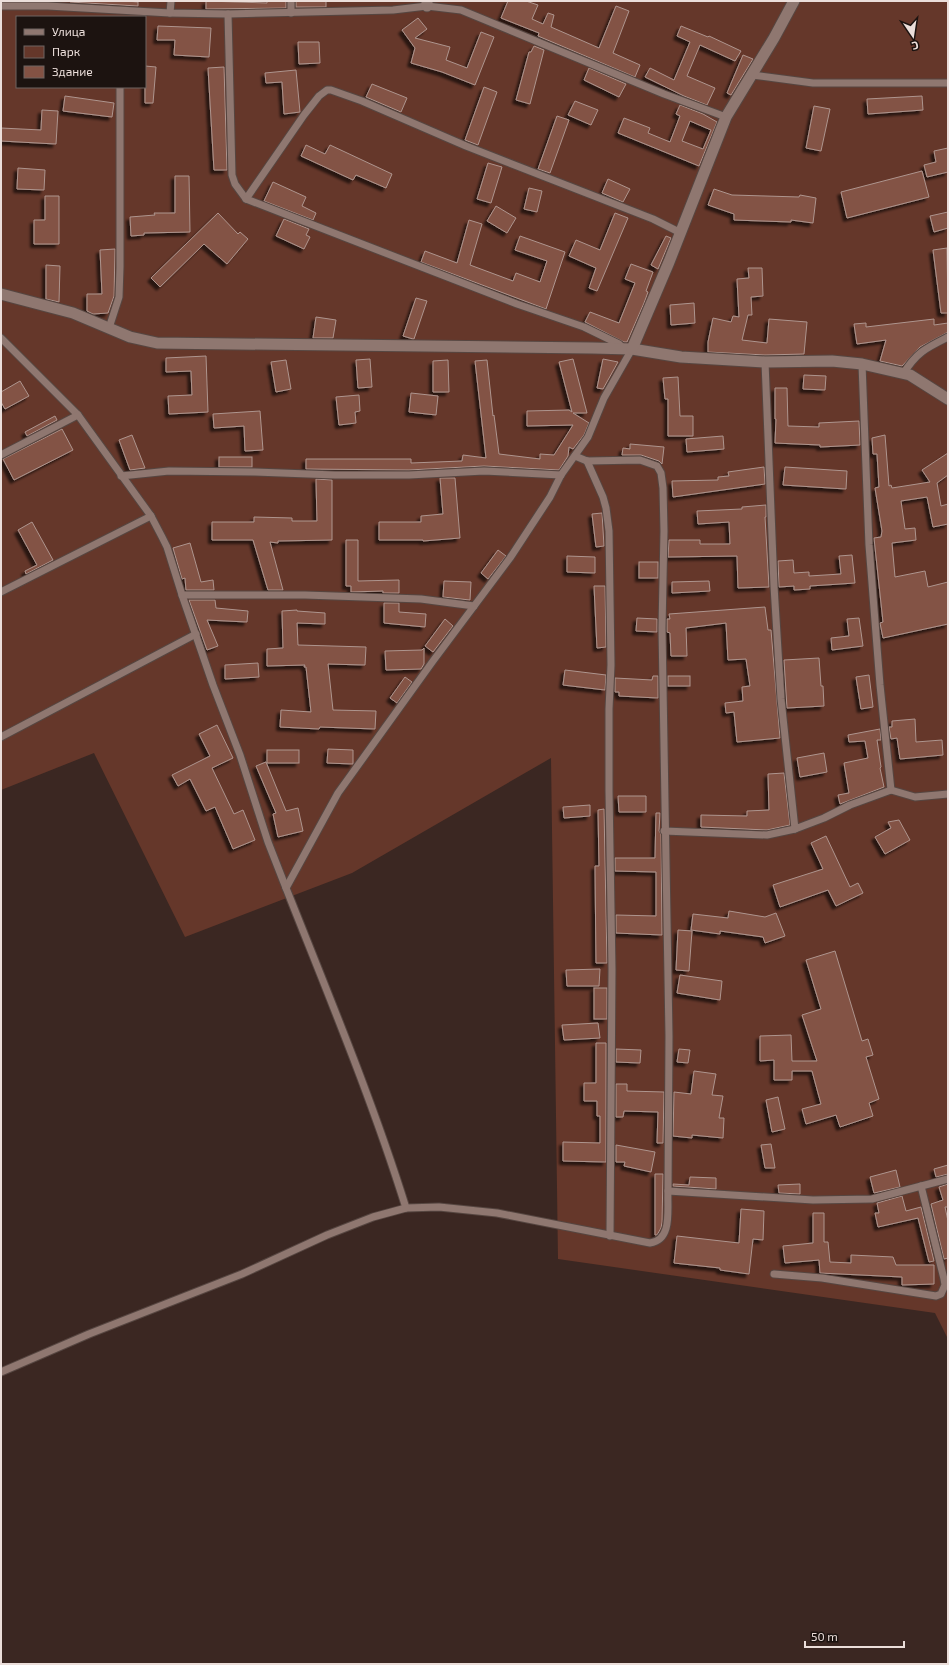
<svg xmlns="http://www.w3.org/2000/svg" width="949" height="1665" font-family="'Exo 2',sans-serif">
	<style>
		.green { fill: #65372a; fill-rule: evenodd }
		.building { fill: #835244; stroke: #ae958e; fill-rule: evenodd; filter: url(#shadow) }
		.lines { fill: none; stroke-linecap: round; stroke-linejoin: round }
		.service-casing { stroke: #564641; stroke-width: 9 }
		.minor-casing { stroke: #564641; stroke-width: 13 }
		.service { stroke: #8f7770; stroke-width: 7 }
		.minor { stroke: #8f7770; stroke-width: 11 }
	</style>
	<defs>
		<filter id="shadow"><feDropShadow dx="-3.5" dy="3.5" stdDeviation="1" flood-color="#0009"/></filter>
	</defs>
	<rect width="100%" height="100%" fill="#3b2722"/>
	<path class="green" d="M1 1H948V1339L935 1313 558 1259 551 758 352 873 185 937 94 753 1 790ZM17 17H145V87H17Z"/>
	<g class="building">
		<path d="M70 1H126L138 2V6L70 2Z"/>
		<path d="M206 1 267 3V1H286V8L206 9Z"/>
		<rect x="296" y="1" width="30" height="6"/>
		<path d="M508 1H526L538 5 532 19 543 24 548 13 554 15 551 27 599 48 616 6 629 11 613 53 640 65 635 77 538 36 539 33 501 18Z"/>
		<path d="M418 18 427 29 415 38 450 47 446 60 467 68 481 32 494 37 475 85 442 72 411 63 415 48 402 30Z"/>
		<path d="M158 26 211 28 209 57 174 55 175 40H157Z"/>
		<path d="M681 26 708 37 709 36 741 51 735 61 700 45 687 76 715 88 707 105 684 96 645 77 650 68 674 80 690 42 677 36Z"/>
		<path d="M298 42H319L320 63 299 64Z"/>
		<path d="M534 46 544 50 530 104 516 100 529 52H531Z"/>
		<path d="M743 55 753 59 731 95 727 93Z"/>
		<path d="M145 66 156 67 153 103H145Z"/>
		<path d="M224 67 227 170H214L208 68Z"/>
		<path d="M589 68 626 84 619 97 584 80Z"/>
		<path d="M296 70 300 112 284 114 282 82 266 83 265 73Z"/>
		<path d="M372 84 407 98 401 112 366 97Z"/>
		<path d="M484 87 497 92 478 145 465 140Z"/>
		<path d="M65 96 114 103 112 117 63 111Z"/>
		<path d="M922 96 923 110 868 114 867 99Z"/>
		<path d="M575 101 598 110 591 125 568 115Z"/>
		<path d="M680 105 703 114 717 122 699 166 618 133 624 118 650 128 648 133 670 142 680 116 676 114ZM690 121 711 130 703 149 682 141Z"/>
		<path d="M814 106 830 109 821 151 806 148Z"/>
		<path d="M42 110 58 111 56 144 1 141V128L41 130Z"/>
		<path d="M557 116 569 120 550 173 538 169Z"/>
		<path d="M306 145 325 154 330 145 392 174 386 188 356 175 353 180 301 156Z"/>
		<path d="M948 148V172L927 177 924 165 936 162 934 151Z"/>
		<path d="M488 163 502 167 491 203 477 199Z"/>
		<path d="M18 168 45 170 44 190 17 189Z"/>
		<path d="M922 171 929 197 847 218 841 192Z"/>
		<path d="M175 176H189L190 232 144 233V235L131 236 130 217 155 215 154 213H175Z"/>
		<path d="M608 179 630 189 623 202 602 193Z"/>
		<path d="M273 182 306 197 302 206 316 213 313 220 264 201Z"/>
		<path d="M529 188 542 191 537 212 524 209Z"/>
		<path d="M714 189 732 195 799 197 800 195 816 198 813 223 791 220V222L734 220V214L708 205Z"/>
		<path d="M45 196H59V244H34V220H45Z"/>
		<path d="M496 206 516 218 507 233 487 221Z"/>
		<path d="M948 212V228L934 232 930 216Z"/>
		<path d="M218 213 238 234 240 232 248 239 227 264 204 244 160 287 151 278Z"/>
		<path d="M615 213 628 218 597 291 589 288 596 268 569 256 576 240 600 250Z"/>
		<path d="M284 219 309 229 306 235 310 237 304 249 276 236Z"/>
		<path d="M469 220 482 224 470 265 513 281 516 273 540 282 547 261 515 250 520 236 565 252 546 309 421 262 425 251 457 263Z"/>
		<path d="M666 236 671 238 658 269 651 265Z"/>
		<path d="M947 248 948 313H941L933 250Z"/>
		<path d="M115 249 114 296 108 313 93 314 87 311V294H102L100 250Z"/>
		<path d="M631 264 653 272 646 291 648 292 644 303 627 342H624L585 322 590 312 619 323 635 283 625 279Z"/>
		<path d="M46 265 60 266 59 302 46 299Z"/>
		<path d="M748 268H762L763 296 751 297 752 315H748L742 340 767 343 769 319 807 322 804 354 765 355 708 352V342L713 318 731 322 733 316 739 317 737 279 749 278Z"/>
		<path d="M416 298 427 301 414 339H413L403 336Z"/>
		<path d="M694 303 695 323 671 325 670 305Z"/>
		<path d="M316 317 336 320 333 338H313Z"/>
		<path d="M934 319V325L948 323V332L920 347 902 366 880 361 886 340 857 344 854 324 866 323V327Z"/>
		<path d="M206 356 208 412 169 414 168 396 192 395 191 371 166 372V358Z"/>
		<path d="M370 359 372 387 358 388 356 360Z"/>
		<path d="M573 359 587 413H573L589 423 584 435 573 449 569 447 568 456 559 470 484 466 409 470 306 469V459H411V463L462 461 463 455 486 458 475 361 487 360 493 416 494 415 499 454 540 459V454L554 455 573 425 527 426V411L569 410 572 412 559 362Z"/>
		<path d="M603 359 618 362 603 389 597 388Z"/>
		<path d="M286 360 291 389 276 392 271 362Z"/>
		<path d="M448 360 449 392H433V361Z"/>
		<path d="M804 375 826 376 825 390 803 389Z"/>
		<path d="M678 377 680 416H693V436H668V399H665L663 378Z"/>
		<path d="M20 381 29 396 5 409 1 402V392Z"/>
		<path d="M775 388H787L788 426 819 427V423L859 421 860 445 820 447V445L775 443 776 419H775Z"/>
		<path d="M411 393 438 396 436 415 409 412Z"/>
		<path d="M359 395 360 411 355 412 356 423 339 425 336 397Z"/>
		<path d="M260 411 263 450 245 451 244 426 214 428 213 414Z"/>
		<path d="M55 416 57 420 27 436 25 432Z"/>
		<path d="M62 429 73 450 14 480 3 459Z"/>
		<path d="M132 435 145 468 130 470 119 440Z"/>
		<path d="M885 435 889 486 891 485 892 488 930 482 922 470 948 453V475L937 483 941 506 948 504V524L933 527 927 497 901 501 905 529 915 528 916 540 892 543 895 577 925 571 928 587 948 582V624L883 638 880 623 883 622 874 538 881 537 882 531 875 488 879 487 877 454H873L872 438Z"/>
		<path d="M723 436 724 449 687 452 686 439Z"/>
		<path d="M630 444 664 447 662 464 659 461 641 455H622L623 448 630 449Z"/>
		<rect x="219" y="457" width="33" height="10"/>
		<path d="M764 467 765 484 673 497 672 481 718 480V477L729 476 728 472Z"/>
		<path d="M785 467 847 471 846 489 783 485Z"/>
		<path d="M440 478H455L460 538 423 541V540H379V522H421V516L443 514Z"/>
		<path d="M316 479 332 480V540L278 541V543L270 542 283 590H268L253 540H212V522H254V517L292 518V521H317Z"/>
		<path d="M766 505V517H765L769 587 738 588 737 556 668 557 669 540H700V544H730L729 522 698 524 697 511 742 509V507Z"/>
		<path d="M602 513 604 546 596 547 592 514Z"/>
		<path d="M32 522 53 560 26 574 25 571 37 565 18 530Z"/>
		<path d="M346 540H358V581L399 580V593H383V591L351 592V586H346Z"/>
		<path d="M190 543 201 582 213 580 214 590H186L185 578 182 579 173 548Z"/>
		<path d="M498 550 506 556 488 579 481 573Z"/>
		<path d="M852 555 855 583 810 586V589L794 590V586L779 587 778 561 793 560 794 573 809 572V576L841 574 839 556Z"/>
		<path d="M567 556 595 557V573L567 572Z"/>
		<rect x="639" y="562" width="19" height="16"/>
		<path d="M444 581 471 582 470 600 443 597Z"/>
		<path d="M709 581 710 591 672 593V582Z"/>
		<path d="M594 586H605L606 647 597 648Z"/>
		<path d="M189 600H215L216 608 248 611 247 622 207 620 218 646 207 650Z"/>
		<path d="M384 603H399V612L426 614 425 627 384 623Z"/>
		<path d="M765 607 768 630H771L780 738 737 742 734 712 726 713 725 703 743 701 742 687 750 686 746 659 728 660 726 623 686 628 687 656H671L670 633 667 632V619H670L669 614Z"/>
		<path d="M297 610V611L325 613V624L297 623 298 645 366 647 365 665 328 664 333 710 376 711 375 729 320 727 319 729 280 727 281 710 311 712 306 667H304L305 665 267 666V649L283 648 282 611Z"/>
		<path d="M637 618 657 619V632L636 631Z"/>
		<path d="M859 618 863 646 832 650 831 638 849 636 847 619Z"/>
		<path d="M445 619 453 626 433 652 425 646Z"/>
		<path d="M424 648V664L421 669 386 670 385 651 422 650Z"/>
		<path d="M819 658 821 686H823L824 706 787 708 784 660Z"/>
		<path d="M258 663 259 677 225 679V665Z"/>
		<path d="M565 670 606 675 605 690 563 685Z"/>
		<path d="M869 675 873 707 861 709 856 677Z"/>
		<path d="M653 676H658V698L619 696V692H615V678L652 680Z"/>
		<rect x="668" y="676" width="22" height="10"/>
		<path d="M405 677 412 682 397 703 390 698Z"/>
		<path d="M915 719 916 742 942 740 943 755 900 759 897 738 891 739 889 727H892V721Z"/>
		<path d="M217 725 233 758 212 768 234 814 243 810 255 840 233 849 215 807 206 811 190 779 178 786 172 775 210 756 199 734Z"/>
		<path d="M880 729 881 740H877L881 767 880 768 884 787 840 804 838 795 849 793 844 763 868 758 865 741 849 742 848 735Z"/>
		<path d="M328 749 353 750V764L327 763Z"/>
		<rect x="267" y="750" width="32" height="13"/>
		<path d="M824 753 827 772 800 777 797 758Z"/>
		<path d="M266 762 286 811 298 808 303 831 278 837 273 814 276 813 256 766Z"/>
		<path d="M784 773 790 825 767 830 701 827V815L747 816V811L769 810 768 774Z"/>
		<path d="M618 796H646V812H619Z"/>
		<path d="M590 805V816L564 818 563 807Z"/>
		<path d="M604 809 607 963H596L595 866H599L598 810Z"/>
		<path d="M656 813H660L659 831 661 834 662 935 616 933V915L656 916V872L615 871V858H655Z"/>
		<path d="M899 820 910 840 885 854 875 837 891 828 888 822Z"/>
		<path d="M826 836 850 887 858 883 863 893 836 906 828 890 780 907 773 885 823 869 811 843Z"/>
		<path d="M729 911 765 917 776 913 785 936 765 943 763 937 720 931V934L691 930 693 914 728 918Z"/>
		<path d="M678 930 692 931 689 971 676 970Z"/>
		<path d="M835 951 862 1041 868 1039 873 1055 866 1057 879 1099 869 1103 873 1116 840 1127 836 1115 806 1124 802 1109 821 1104 812 1071H792V1080H774V1060L760 1061V1036L791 1035 792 1061H817L802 1015 821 1009 806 960Z"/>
		<path d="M600 969 599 986H567L566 970Z"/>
		<path d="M680 975 722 981 720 1000 677 993Z"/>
		<rect x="594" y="988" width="13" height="31"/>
		<path d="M598 1023 600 1038 564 1040 562 1025Z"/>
		<path d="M596 1043H606V1162L563 1161V1142L600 1143V1116H597V1101H584V1083H596Z"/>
		<path d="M616 1049 641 1050 640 1063 616 1062Z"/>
		<path d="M679 1049 690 1050 688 1063 677 1062Z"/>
		<path d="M694 1071 716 1074 712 1095 723 1096 719 1118H724L723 1138 692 1135V1138L673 1136 674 1092 691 1094Z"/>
		<path d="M616 1084H627V1091L664 1092 663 1143H657L658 1112 624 1111 623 1117H616Z"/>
		<path d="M778 1097 785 1129 772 1132 766 1100Z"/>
		<path d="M771 1144 775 1168H765L761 1145Z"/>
		<path d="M616 1145 655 1152 651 1172 624 1166 625 1162H616Z"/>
		<path d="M948 1165V1174L936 1177 934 1169Z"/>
		<path d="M896 1170 900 1187 874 1193 870 1177Z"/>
		<path d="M655 1174H663L662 1222 661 1228 657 1235H655Z"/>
		<path d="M690 1177 716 1178V1189L673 1186V1184L689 1185Z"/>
		<path d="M800 1184V1194L779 1193 778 1185Z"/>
		<path d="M948 1184V1207H945L948 1221V1258L944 1259 931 1204 943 1200 939 1187Z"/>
		<path d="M902 1196 906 1211 921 1207 934 1261 929 1262 918 1218 878 1227 875 1213H879L877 1203Z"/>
		<path d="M741 1209 764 1211 763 1240 753 1239 749 1274 720 1270V1268L674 1263 677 1236 739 1243Z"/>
		<path d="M813 1213H824V1242H828L830 1262 851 1263V1255L893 1257 896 1265H934V1284L902 1285V1277L820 1273 819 1260 785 1263 783 1246 813 1243Z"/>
	</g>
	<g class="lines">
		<defs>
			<g id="service">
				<path d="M1 6H48L170 13 228 14 393 10 427 6 461 10 664 94 726 117"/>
				<path d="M170 13 171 1"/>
				<path d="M291 13V1"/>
				<path d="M228 14 232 175 235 184 246 199"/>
				<path d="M752 75 813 83H948"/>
				<path d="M109 328 119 297 120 267V87"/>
				<path d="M1 338 78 415 151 516 162 537 167 547 182 595 213 685 240 755 268 842 286 888"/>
				<path d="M624 349 619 344 584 327 517 304 246 199 304 115 319 96 327 90H331L362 101 466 146 653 219 681 233"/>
				<path d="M632 349 604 398 588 437 561 475 550 497 510 558 433 661 338 793 286 888C328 994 372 1099 406 1208L439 1207 497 1213 650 1243C673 1240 667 1209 668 1191L813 1200 872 1199 948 1179"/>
				<path d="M765 362 774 586 781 699 795 829 824 818 850 805 891 790 915 797 948 794"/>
				<path d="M862 364 869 545 880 685 891 790"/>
				<path d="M903 374C917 352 926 348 948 337"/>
				<path d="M1 455 78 415"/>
				<path d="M575 456 587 461 640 460 657 466 661 473 663 488 664 531 662 628 669 1036 668 1191"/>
				<path d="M587 461 603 497 606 508 609 531 611 665 609 709V791L612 969 610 1236"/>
				<path d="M121 476 169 471 255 472 335 475H409L484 471 561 475"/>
				<path d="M1 592 151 516"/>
				<path d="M182 595H305L421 599 474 606"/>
				<path d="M1 737 196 634"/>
				<path d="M664 831 767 835 795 829"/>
				<path d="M774 1274 822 1278 936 1296 941 1294 945 1285 944 1279 921 1186"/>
				<path d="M1 1372 89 1334 242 1274 327 1235 373 1217 406 1208"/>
			</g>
			<g id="minor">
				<path d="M427 6V1"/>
				<path d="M1 294 73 313 130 337 157 343 592 348 632 349 681 357 765 362 832 361 862 364 910 375 948 399"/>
				<path d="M632 349 669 262 726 117 774 38 794 1"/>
			</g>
		</defs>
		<use href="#service" class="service-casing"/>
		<use href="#minor" class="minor-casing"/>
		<use href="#service" class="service"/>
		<use href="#minor" class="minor"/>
	</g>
	<rect width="949" height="1665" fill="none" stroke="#ebdeda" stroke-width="4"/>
	<rect x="16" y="16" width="130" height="72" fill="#1c1310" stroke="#6f6461"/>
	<rect x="24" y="29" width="20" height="6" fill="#8f7770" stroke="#6f6461"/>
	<text x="52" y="36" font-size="12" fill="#ebdeda">Улица</text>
	<rect x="24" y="46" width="20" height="12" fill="#65372a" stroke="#6f6461"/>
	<text x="52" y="56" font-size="12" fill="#ebdeda">Парк</text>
	<rect x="24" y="66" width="20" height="12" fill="#835244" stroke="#6f6461"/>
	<text x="52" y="76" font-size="12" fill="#ebdeda">Здание</text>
	<g transform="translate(913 36) rotate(167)" stroke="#1c1310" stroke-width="3" paint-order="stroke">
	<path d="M0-3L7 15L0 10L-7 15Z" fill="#ebdeda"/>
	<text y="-6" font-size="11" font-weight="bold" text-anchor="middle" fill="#ebdeda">С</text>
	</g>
	<path d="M805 1641v6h99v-6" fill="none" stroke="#ebdeda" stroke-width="2"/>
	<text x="811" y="1641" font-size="12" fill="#ebdeda" stroke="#1c1310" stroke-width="3" paint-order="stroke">50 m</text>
</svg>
